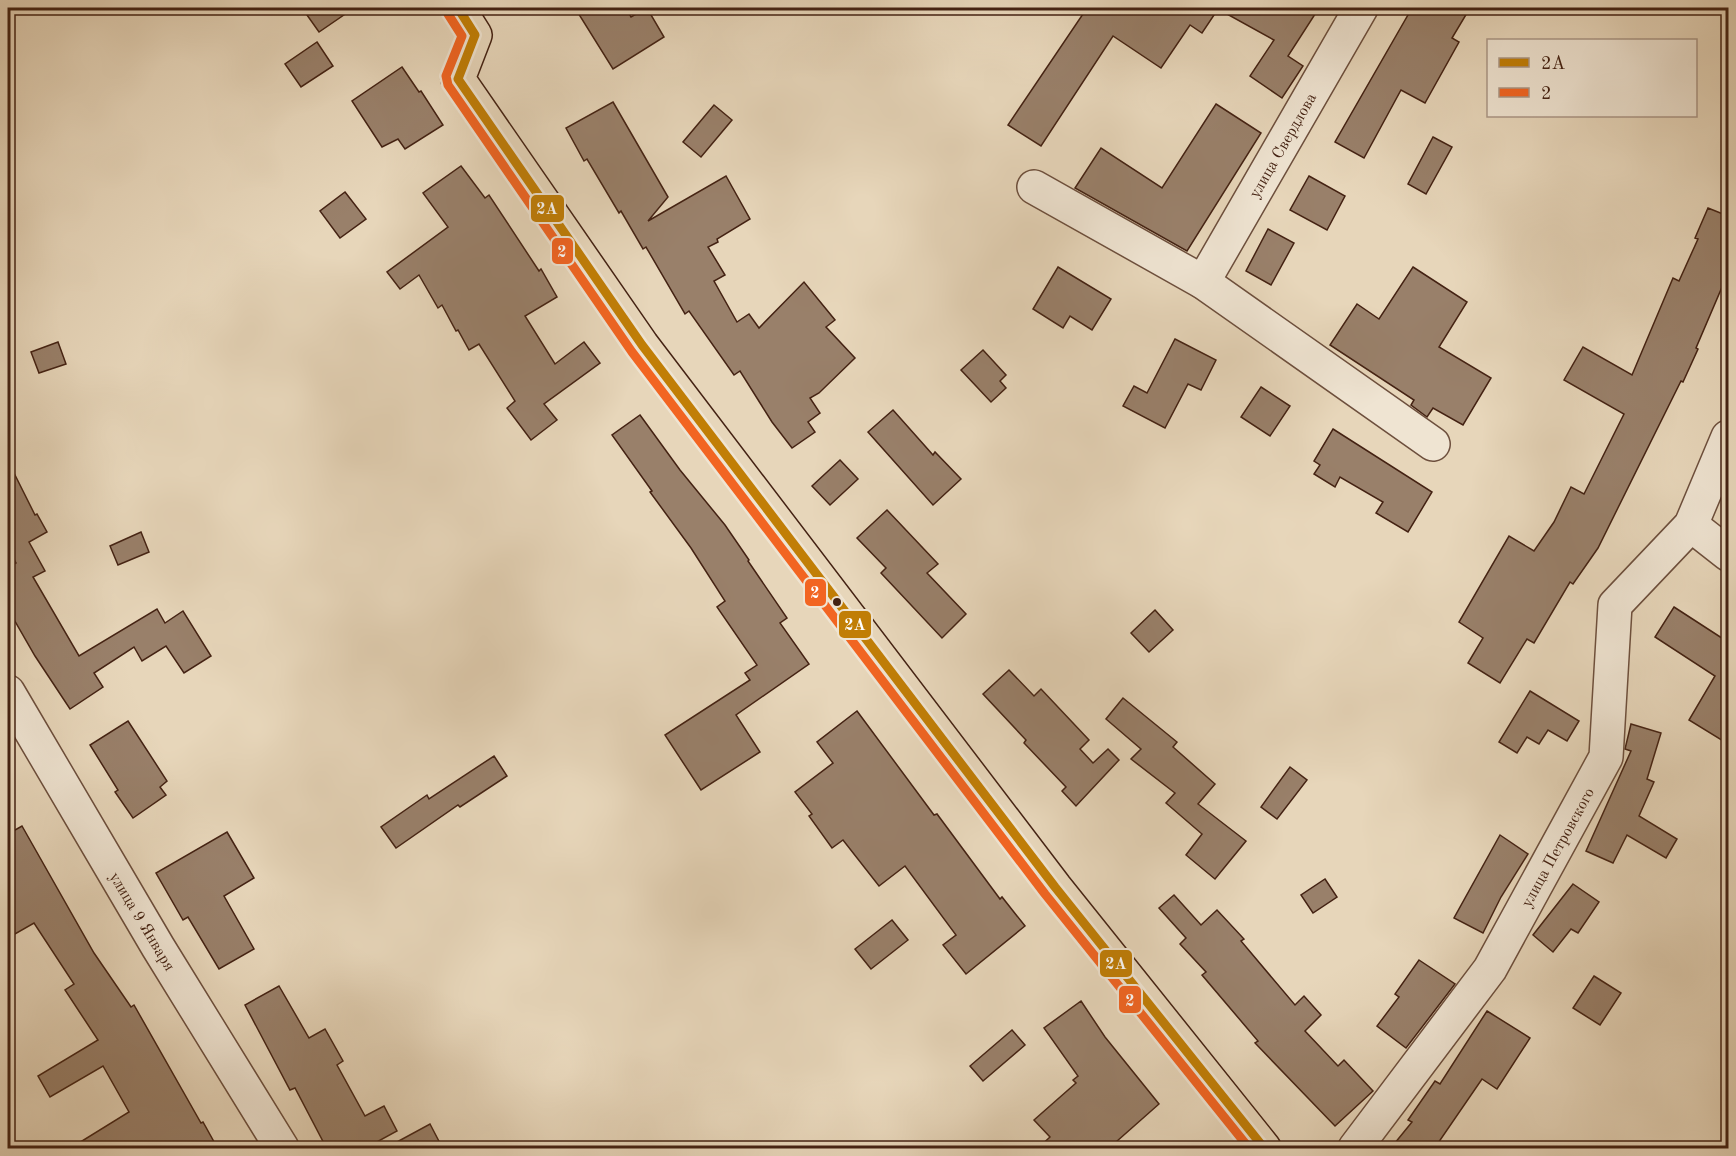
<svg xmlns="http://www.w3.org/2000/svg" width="1736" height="1156" font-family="'Old Standard TT',serif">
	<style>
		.building { fill: #99806a; stroke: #442213; stroke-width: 1.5 }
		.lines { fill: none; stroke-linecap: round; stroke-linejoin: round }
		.minor-casing { stroke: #6d4f3d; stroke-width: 36 }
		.major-casing { stroke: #442213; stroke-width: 36 }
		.minor { stroke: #efe4d2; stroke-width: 33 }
		.major { stroke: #e7d6ba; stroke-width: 33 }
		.bus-1-casing { stroke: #efe4d2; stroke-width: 14 }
		.bus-2-casing { stroke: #efe4d2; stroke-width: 14 }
		.bus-1 { stroke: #c17e06; stroke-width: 9 }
		.bus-2 { stroke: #f26522; stroke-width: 9 }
		.bus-dot { fill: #442213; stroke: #efe4d2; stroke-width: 2 }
		.labels { text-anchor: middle; stroke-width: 6; stroke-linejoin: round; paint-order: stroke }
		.street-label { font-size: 16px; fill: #442213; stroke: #efe4d2 }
		.line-badge { stroke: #efe4d2; stroke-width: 2 }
		.badge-label { font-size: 16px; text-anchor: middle; font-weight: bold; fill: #fff }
	</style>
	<rect width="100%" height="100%" fill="#e7d6ba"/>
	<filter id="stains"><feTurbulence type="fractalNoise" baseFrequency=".00333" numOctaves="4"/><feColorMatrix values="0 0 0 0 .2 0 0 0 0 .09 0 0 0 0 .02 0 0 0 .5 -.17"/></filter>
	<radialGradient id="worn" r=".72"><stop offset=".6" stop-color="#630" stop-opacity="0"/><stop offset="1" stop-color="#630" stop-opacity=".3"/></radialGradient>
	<g class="building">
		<path d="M302 8H354L319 32Z"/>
		<path d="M575 8H626L631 17 647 8 664 37 613 69Z"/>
		<path d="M1087 8H1319L1288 56 1303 66 1282 98 1250 76 1274 40 1218 9 1202 33 1190 25 1161 68 1113 36 1041 146 1008 125Z"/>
		<path d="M1412 8H1470L1452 38 1459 42 1425 103 1401 90 1364 158 1335 142Z"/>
		<path d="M317 42 333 66 301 87 285 64Z"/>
		<path d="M402 67 419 92 421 91 443 125 405 149 398 139 382 147 352 101Z"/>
		<path d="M613 102 668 197 648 221 726 176 750 219 717 239 718 242 708 247 725 275 714 281 737 322 749 314 759 328 804 282 835 320 826 327 855 358 819 393 810 398 820 413 808 422 815 432 792 448 772 422 740 371 734 375 689 311 685 314 646 247 643 249 621 211 619 213 587 159 584 161 566 128Z"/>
		<path d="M1216 104 1261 133 1187 251 1075 188 1101 148 1162 188Z"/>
		<path d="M714 105 732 120 701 157 683 142Z"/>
		<path d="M1433 137 1452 147 1426 194 1408 184Z"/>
		<path d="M461 166 485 198 489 195 539 271 541 269 557 297 525 316 555 364 584 342 600 363 544 404 557 420 531 440 507 408 515 401 479 344 469 350 458 330 456 331 442 305 438 308 419 275 400 289 387 272 448 227 423 193Z"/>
		<path d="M1309 176 1345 196 1327 230 1290 210Z"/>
		<path d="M345 192 366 219 340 238 320 211Z"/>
		<path d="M1708 208 1728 216V273L1696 348 1698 349 1683 382 1681 381 1598 548 1573 584 1570 582 1534 643 1527 639 1500 683 1468 663 1483 638 1459 622 1509 536 1534 551 1554 522 1571 487 1584 494 1624 414 1564 380 1583 347 1632 375 1673 278 1679 281 1698 239 1695 238Z"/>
		<path d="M1268 229 1294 243 1271 285 1246 271Z"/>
		<path d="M1058 267 1111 299 1092 330 1070 316 1063 328 1033 309Z"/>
		<path d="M1413 267 1467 302 1439 347 1491 378 1463 425 1433 408 1427 417 1411 405 1414 400 1330 345 1357 304 1379 319Z"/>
		<path d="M1175 339 1216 360 1201 390 1188 384 1165 428 1123 406 1134 386 1147 393Z"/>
		<path d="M58 342 66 364 39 373 31 352Z"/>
		<path d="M983 350 1006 375 1000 381 1006 388 991 402 961 370Z"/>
		<path d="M1261 387 1290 406 1270 436 1241 417Z"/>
		<path d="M893 410 933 455 935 452 961 479 933 505 868 432Z"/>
		<path d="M640 415 680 470 725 525 749 560 748 561 787 618 780 623 809 664 736 715 760 752 701 790 665 735 750 680 745 673 757 665 717 607 725 601 691 548 650 492 652 491 612 435Z"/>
		<path d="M1333 429 1432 492 1408 532 1376 513 1383 502 1340 477 1335 487 1314 474 1320 465 1314 461Z"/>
		<path d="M840 460 858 479 830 505 812 486Z"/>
		<path d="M8 461 35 515 37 514 47 532 29 542 45 571 33 577 79 656 157 609 165 623 183 611 211 656 184 673 166 646 142 661 134 647 94 673 103 687 70 709 35 656 8 609V568L16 563 10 551 8 553Z"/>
		<path d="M887 510 938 564 927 573 966 614 942 638 881 573 886 568 857 538Z"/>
		<path d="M141 532 149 552 118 565 110 546Z"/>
		<path d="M1674 607 1728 642V744L1689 720 1715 676 1655 637Z"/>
		<path d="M1155 610 1173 630 1149 652 1131 633Z"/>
		<path d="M1009 670 1034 696 1041 689 1089 740 1080 749 1093 763 1108 749 1119 760 1076 806 1062 791 1066 787 1024 743 1026 740 983 694Z"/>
		<path d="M1530 691 1579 721 1567 741 1548 730 1539 744 1527 737 1517 753 1499 742Z"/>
		<path d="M1123 698 1177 742 1173 747 1215 784 1198 804 1246 841 1215 879 1186 855 1202 834 1166 803 1175 793 1131 759 1141 749 1106 719Z"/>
		<path d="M857 711 934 815 937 814 1000 899 1002 897 1025 926 966 974 943 945 956 935 905 866 879 886 843 840 832 848 809 816 812 814 795 792 833 763 817 742Z"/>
		<path d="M128 721 167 781 160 787 166 795 133 818 115 792 118 790 90 745Z"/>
		<path d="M1631 724 1661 733 1647 779 1654 782 1639 816 1677 839 1666 858 1627 835 1613 863 1586 851 1631 751 1625 749Z"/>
		<path d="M494 756 507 776 460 807 458 805 396 848 381 827 427 795 429 799Z"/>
		<path d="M1290 767 1307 780 1277 819 1261 807Z"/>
		<path d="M22 826 94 953 131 1007 134 1005 201 1123 203 1122 218 1149H69L129 1112 103 1066 50 1097 38 1076 98 1040 65 990 74 984 34 923 8 938V834Z"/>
		<path d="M227 832 254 878 224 896 254 949 219 969 188 917 183 920 156 873Z"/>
		<path d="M1500 835 1528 854 1501 897 1483 933 1454 918Z"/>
		<path d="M1325 879 1337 897 1313 913 1301 895Z"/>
		<path d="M1573 884 1599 902 1578 933 1571 929 1553 952 1533 935Z"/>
		<path d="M1174 895 1201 925 1217 910 1244 939 1241 941 1295 1005 1304 996 1321 1015 1305 1031 1338 1066 1344 1060 1373 1091 1335 1126 1255 1043 1258 1041 1202 975 1206 972 1180 944 1186 938 1159 908Z"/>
		<path d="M892 920 908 940 871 969 855 949Z"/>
		<path d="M1419 960 1455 984 1406 1048 1377 1026 1399 997 1395 994Z"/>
		<path d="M1594 976 1621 993 1600 1025 1573 1008Z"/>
		<path d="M279 986 309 1038 325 1029 343 1061 337 1065 365 1116 384 1106 397 1131 364 1149H327L295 1088 290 1090 245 1005Z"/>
		<path d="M1081 1001 1105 1037 1159 1104 1108 1149H1037L1050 1137 1034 1120 1076 1083 1073 1080 1078 1076 1044 1028Z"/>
		<path d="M1487 1011 1530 1038 1497 1089 1482 1079 1434 1149H1390L1412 1122 1408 1120 1435 1081 1440 1084Z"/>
		<path d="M1012 1030 1025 1045 983 1081 970 1066Z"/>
		<path d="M430 1124 443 1149H384Z"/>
	</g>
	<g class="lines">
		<defs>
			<g id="minor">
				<path d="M1034 187 1203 282 1433 444"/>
				<path d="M1203 282 1361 8"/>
				<path d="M1691 525 1728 554"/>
				<path d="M8 692 158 947 282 1148"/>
				<path d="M1355 1148 1490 969 1606 757 1615 605 1691 525 1728 437"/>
			</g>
			<path id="major" d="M458 8 475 35 458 79 642 345 1055 887 1264 1148"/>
		</defs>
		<use href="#minor" class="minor-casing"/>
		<use href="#major" class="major-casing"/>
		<use href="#minor" class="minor"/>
		<use href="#major" class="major"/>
		<defs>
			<path id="bus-1" d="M458 8 475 35 458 79 642 345 1055 887 1264 1148"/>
			<path id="bus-2" d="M448 14 462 36 446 76 448 85 632 352 1045 894 1249 1148"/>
		</defs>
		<use href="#bus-1" class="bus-1-casing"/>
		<use href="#bus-2" class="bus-2-casing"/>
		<use href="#bus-1" class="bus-1"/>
		<use href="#bus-2" class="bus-2"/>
	</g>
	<circle class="bus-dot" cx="837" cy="602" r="5"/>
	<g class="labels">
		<g class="street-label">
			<text transform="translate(1282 145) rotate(-60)" y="6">улица Свердлова</text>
			<text transform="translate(1557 847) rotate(-61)" y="6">улица Петровского</text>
			<text transform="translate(143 921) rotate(59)" y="6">улица 9 Января</text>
		</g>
	</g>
	<g class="line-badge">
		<rect x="530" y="194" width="35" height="29" rx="6" fill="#c17e06"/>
		<rect x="551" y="237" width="23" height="28" rx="6" fill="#f26522"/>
		<rect x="804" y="578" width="23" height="29" rx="6" fill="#f26522"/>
		<rect x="838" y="610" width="34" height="29" rx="6" fill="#c17e06"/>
		<rect x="1099" y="949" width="34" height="29" rx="6" fill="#c17e06"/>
		<rect x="1118" y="985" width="24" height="29" rx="6" fill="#f26522"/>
	</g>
	<g class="badge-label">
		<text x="547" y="214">2А</text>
		<text x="562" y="257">2</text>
		<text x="815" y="598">2</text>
		<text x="855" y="630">2А</text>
		<text x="1116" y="969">2А</text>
		<text x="1130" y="1006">2</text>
	</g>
	<rect width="1736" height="1156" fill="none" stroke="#e7d6ba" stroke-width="30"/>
	<rect x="9" y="9" width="1718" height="1138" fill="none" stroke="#442213" stroke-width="3"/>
	<rect x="15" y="15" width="1706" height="1126" fill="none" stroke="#442213" stroke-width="1.5"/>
	<rect x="1487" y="39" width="210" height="78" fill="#efe4d2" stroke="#ab9686" stroke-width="1.5"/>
	<rect x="1499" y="58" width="30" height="9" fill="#c17e06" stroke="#ab9686" stroke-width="1.5"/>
	<text x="1541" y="69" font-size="18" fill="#442213">2А</text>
	<rect x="1499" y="88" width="30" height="9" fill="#f26522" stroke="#ab9686" stroke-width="1.5"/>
	<text x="1541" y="99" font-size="18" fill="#442213">2</text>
	<rect width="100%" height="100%" filter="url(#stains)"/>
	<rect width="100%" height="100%" fill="url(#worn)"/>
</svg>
